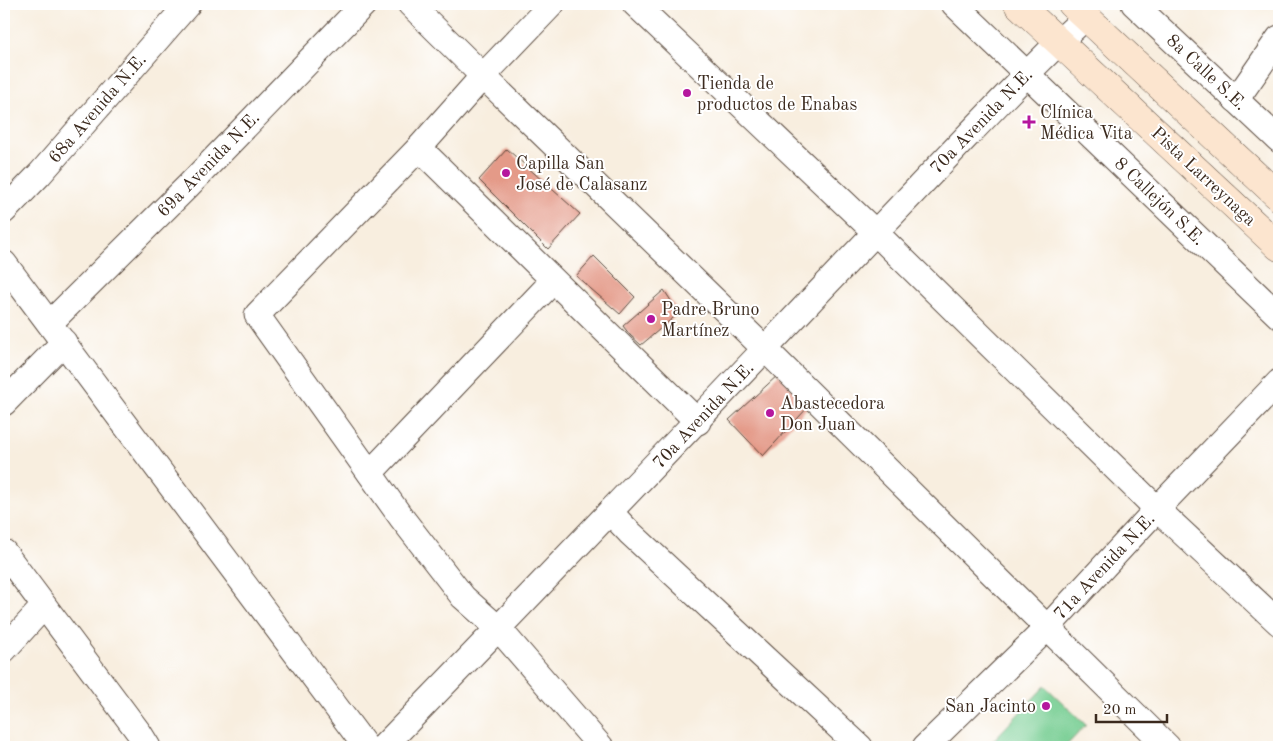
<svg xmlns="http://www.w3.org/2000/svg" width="1283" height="751" font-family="'Old Standard TT',serif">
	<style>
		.green { fill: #77ce93; stroke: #597c58 }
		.building { fill: #e49a88 }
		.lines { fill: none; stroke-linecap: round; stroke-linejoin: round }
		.minor-casing { stroke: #57473b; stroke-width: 27 }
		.secondary-casing { stroke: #57473b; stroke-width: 29 }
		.minor { stroke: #fff; stroke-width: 25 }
		.secondary { stroke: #fce5cf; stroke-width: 28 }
		.poi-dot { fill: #b5179e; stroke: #fff; stroke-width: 2 }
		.labels { text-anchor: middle; stroke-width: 4; stroke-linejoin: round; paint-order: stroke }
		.street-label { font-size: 18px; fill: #3b2a1e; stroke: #fff }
		.poi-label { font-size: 18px; fill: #3b2a1e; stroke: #fff; text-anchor: start }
	</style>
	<rect width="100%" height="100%" fill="#fff"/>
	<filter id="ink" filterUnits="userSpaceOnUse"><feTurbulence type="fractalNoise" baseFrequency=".02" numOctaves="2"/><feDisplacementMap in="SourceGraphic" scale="10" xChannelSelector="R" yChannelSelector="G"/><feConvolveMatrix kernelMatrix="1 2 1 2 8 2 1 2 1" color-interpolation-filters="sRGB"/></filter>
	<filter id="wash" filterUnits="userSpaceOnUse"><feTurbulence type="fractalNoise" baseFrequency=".0096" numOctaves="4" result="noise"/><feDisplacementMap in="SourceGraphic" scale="20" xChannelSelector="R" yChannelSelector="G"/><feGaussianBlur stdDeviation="1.12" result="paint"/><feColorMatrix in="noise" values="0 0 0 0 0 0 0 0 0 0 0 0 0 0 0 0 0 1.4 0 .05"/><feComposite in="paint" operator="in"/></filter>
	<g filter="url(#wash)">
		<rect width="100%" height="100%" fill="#f8eedf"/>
		<path class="green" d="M1045 686 1086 725 1065 747H987Z"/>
		<g id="blocks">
			<g class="building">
				<path d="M507 149 580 214 548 249 479 180Z"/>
				<path d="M594 256 635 297 620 314 576 276Z"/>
				<path d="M664 290 679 313 641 345 630 335 623 326Z"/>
				<path d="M779 374 809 406 763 456 729 420Z"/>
				<path d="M1113 742 1119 747H1108Z"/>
			</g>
		</g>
	</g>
	<g filter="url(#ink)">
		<use href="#blocks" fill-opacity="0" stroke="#57473b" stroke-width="1"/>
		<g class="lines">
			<defs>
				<g id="minor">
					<path d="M410 4 483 76 765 349 1168 747"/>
					<path d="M552 4 483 76 419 148 257 315 401 517 463 597 499 629 601 747"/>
					<path d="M635 4 875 232 1157 509 1279 623"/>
					<path d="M954 4 1279 316"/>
					<path d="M1134 4 1279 140"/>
					<path d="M1236 100 1279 38"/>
					<path d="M419 148 698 422"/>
					<path d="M4 211 40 174 188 4"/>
					<path d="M4 263 366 747"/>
					<path d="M50 323 188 186 364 4"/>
					<path d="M4 403 64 342"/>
					<path d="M370 473 553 281"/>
					<path d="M610 512 629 532 860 747"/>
					<path d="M4 552 140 734 148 747"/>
					<path d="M4 650 44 606"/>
					<path d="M383 747C529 598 672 447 816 295 867 241 918 187 970 133 1008 94 1044 54 1085 18"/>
					<path d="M925 747 1047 628 1157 509 1279 382"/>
				</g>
				<g id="secondary">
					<path d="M1018 4 1279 247"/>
					<path d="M1072 4 1279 197"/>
				</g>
			</defs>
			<use href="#minor" class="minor-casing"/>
			<use href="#secondary" class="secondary-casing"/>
			<use href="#minor" class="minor"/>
			<use href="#secondary" class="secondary"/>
		</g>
	</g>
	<g class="poi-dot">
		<circle cx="687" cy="93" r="5"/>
		<path d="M1026.5 114.5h5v5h5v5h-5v5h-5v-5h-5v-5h5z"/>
		<circle cx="506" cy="173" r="5"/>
		<circle cx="651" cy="319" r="5"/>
		<circle cx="770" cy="413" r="5"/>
		<circle cx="1046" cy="706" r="5"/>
	</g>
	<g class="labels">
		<g class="street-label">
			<text transform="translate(1207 72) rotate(43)" y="6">8a Calle S.E.</text>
			<text transform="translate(97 108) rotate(-49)" y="6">68a Avenida N.E.</text>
			<text transform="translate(981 121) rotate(-46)" y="6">70a Avenida N.E.</text>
			<text transform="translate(208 164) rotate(-46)" y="6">69a Avenida N.E.</text>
			<text transform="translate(1204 176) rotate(43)" y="6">Pista Larreynaga</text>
			<text transform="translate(1160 201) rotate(44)" y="6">8 Callejón S.E.</text>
			<text transform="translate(703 415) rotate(-47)" y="6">70a Avenida N.E.</text>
			<text transform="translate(1104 566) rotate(-47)" y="6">71a Avenida N.E.</text>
		</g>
		<g class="poi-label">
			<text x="697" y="89">Tienda de<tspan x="697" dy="21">productos de Enabas</tspan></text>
			<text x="1040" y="118">Clínica<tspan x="1040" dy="21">Médica Vita</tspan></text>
			<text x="516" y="169">Capilla San<tspan x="516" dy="21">José de Calasanz</tspan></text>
			<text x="661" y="315">Padre Bruno<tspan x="661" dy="21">Martínez</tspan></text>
			<text x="780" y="409">Abastecedora<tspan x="780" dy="21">Don Juan</tspan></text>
			<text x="1036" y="712" text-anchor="end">San Jacinto</text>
		</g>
	</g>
	<rect width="1283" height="751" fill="none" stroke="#fff" stroke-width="20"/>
	<path d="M1096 714v8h71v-8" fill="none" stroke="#3b2a1e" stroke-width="2.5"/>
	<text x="1103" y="714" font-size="15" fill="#3b2a1e" stroke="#ffffff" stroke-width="4" paint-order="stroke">20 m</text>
</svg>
